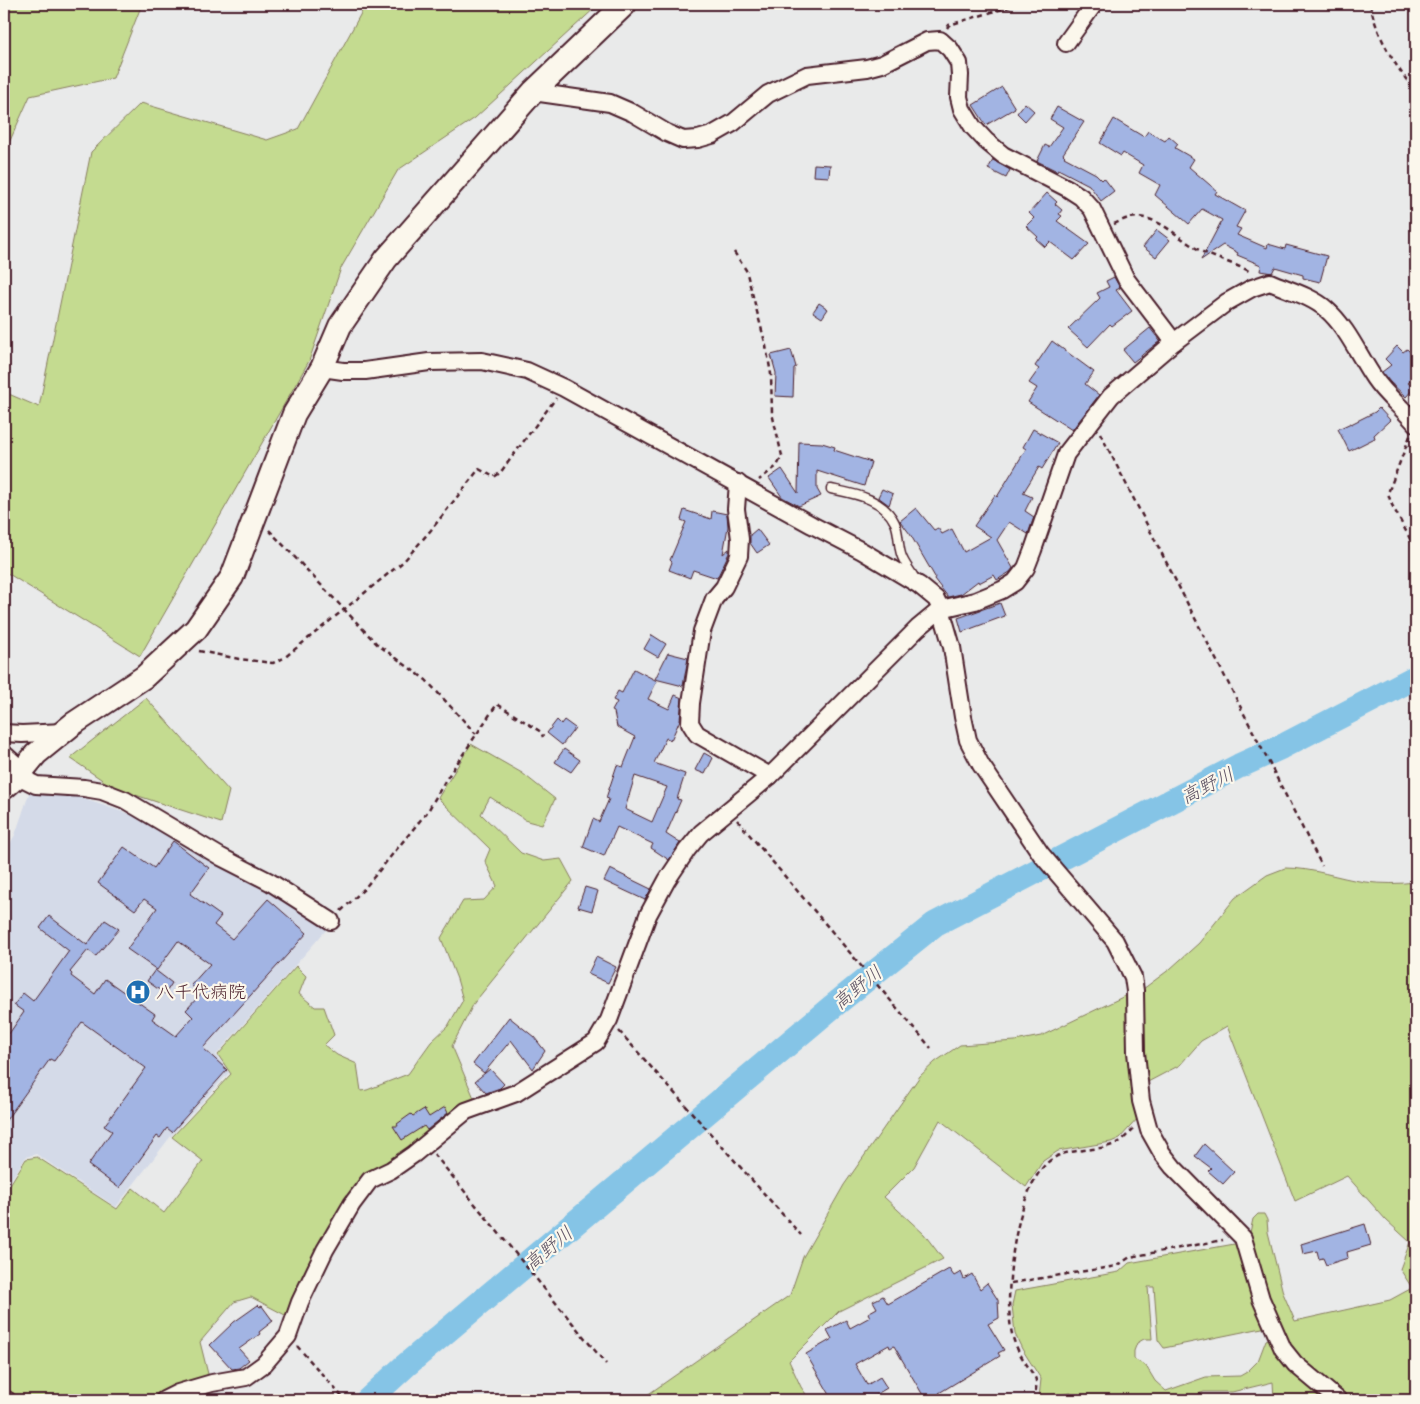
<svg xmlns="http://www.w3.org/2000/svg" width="1420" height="1404" font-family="Dekko,'Klee One',sans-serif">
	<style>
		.built { fill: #d4dae8 }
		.green { fill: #c4db90; stroke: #877d5e }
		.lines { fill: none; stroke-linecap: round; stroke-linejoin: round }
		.river { stroke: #85c4e6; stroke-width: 25 }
		.building { fill: #a2b4e3; stroke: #4a1f2b; fill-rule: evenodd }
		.lane-casing { stroke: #4a1f2b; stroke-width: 11 }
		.street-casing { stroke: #4a1f2b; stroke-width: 20 }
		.secondary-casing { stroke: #4a1f2b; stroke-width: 26 }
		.path { stroke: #4a1f2b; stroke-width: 2.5; stroke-dasharray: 5 4; stroke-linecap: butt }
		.lane { stroke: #fbf7ec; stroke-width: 8 }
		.street { stroke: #fbf7ec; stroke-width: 16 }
		.secondary { stroke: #fbf7ec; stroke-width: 22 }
		.labels { text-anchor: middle; stroke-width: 4.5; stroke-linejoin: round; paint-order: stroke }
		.poi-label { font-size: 18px; fill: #4a1f2b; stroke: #fbf7ec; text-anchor: start }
		.water-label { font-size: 19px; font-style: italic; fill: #5c5163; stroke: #fbf7ec }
	</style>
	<rect width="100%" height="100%" fill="#e9eaea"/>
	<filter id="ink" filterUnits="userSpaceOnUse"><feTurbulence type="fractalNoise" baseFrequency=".02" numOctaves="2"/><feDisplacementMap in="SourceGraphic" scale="10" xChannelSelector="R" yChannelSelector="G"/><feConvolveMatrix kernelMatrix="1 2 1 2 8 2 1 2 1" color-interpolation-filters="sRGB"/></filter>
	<g filter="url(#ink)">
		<path class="built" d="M30 791 78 797 129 814 290 903 327 929 216 1055 229 1073 171 1136 116 1207 36 1154 26 1157 4 1190V854L15 835Z"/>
		<g class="green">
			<path d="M4 4H142L113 78 30 96 4 154Z"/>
			<path d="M366 4H595L597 6 475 118 398 170 341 268 309 361 140 656 4 571V392L39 407 91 152 141 103 267 140 298 129Z"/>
			<path d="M146 698 229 791 221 823 114 788 70 758Z"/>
			<path d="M471 744 522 773 555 799 542 825 527 821 490 797 481 814 521 853 544 861 561 859 573 881 474 1003 452 1046 474 1098 397 1158 367 1177 291 1314 285 1315 251 1297 234 1302 200 1342 209 1378 180 1387 154 1400H15L4 1393V1194L26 1159 37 1157 117 1209 133 1188 164 1213 203 1161 172 1137 231 1074 218 1055 296 966 306 976 299 994 315 1007H324L334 1035 324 1045 337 1055 357 1064 361 1091 367 1090 408 1074 431 1042 448 1026 463 1000 457 979 441 938 463 901 484 900 497 886 485 861 490 849 438 798Z"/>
			<path d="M1285 868C1313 868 1338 878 1365 882 1383 884 1399 884 1416 882V1400H1349L1299 1360 1279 1329 1249 1237 1253 1219 1258 1214H1264L1267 1220 1268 1232 1283 1293 1295 1321 1390 1300 1412 1288 1400 1269 1410 1242 1386 1220 1347 1176 1295 1201 1227 1026 1201 1041 1180 1065 1144 1084 1139 992 1170 969 1199 943 1235 898 1267 875Z"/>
			<path d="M1129 994 1139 1117 1120 1138 1111 1142 1058 1151 1043 1161 1026 1187 940 1120 914 1167 884 1197 924 1234 943 1259 839 1311 789 1361 801 1387 810 1400H640L790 1295 803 1257 844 1185 920 1076 935 1062 960 1045 1015 1041 1041 1036Z"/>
			<path d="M1240 1243 1267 1327 1164 1348 1158 1340 1154 1287H1148L1152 1339H1144L1137 1343 1134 1351V1359L1146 1366 1155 1381 1166 1391 1206 1377 1240 1376 1247 1372 1258 1361 1266 1340 1271 1338 1291 1371 1325 1400H1274L1273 1382 1232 1392H1204L1198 1394 1196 1400H1073L1071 1393 1039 1398 1041 1379 1022 1349 1015 1334 1012 1305 1015 1291 1119 1272 1129 1263Z"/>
		</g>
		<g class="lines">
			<path class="river" d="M368 1400 405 1366 832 1007 935 924 1239 766 1281 747 1416 677"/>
		</g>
		<g class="building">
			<path d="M1002 87 1015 108 986 125 973 105Z"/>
			<path d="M1025 103 1034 111 1025 121 1017 113Z"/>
			<path d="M1057 107 1084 122 1063 154 1065 156 1064 157 1096 174 1102 180 1104 178 1114 191 1101 201 1089 185 1058 169 1057 171 1037 161 1045 145 1049 147 1063 127 1050 119Z"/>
			<path d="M1114 119 1144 137 1148 131 1165 141 1169 136 1178 144 1175 148 1194 159 1189 167 1217 191 1215 194 1245 211 1236 227 1241 229 1237 235 1267 248 1268 244 1285 249 1286 245 1327 256 1320 282 1303 278V275L1275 267 1272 273 1260 271 1261 265 1237 255 1238 253 1223 245 1201 260 1222 220 1202 209 1189 224 1155 195 1160 185 1139 173 1143 165 1123 153 1121 156 1100 143Z"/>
			<path d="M993 160 1010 170 1006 178 988 169Z"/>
			<path d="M814 164 830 165 829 177 813 176Z"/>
			<path d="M1047 193 1057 202 1055 204 1062 210 1059 214 1062 216 1057 221 1089 244 1074 260 1050 242 1045 247 1036 239 1038 237 1026 226 1034 218 1029 213Z"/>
			<path d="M1157 230 1170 240 1156 257 1143 247Z"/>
			<path d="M1114 277 1120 288 1116 290 1132 311 1112 326 1110 324 1088 347 1068 329 1100 298 1097 293 1109 287 1106 281Z"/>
			<path d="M819 303 828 309 822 318 813 312Z"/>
			<path d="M1150 328 1160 341 1133 362 1123 350Z"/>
			<path d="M1052 341 1094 372 1085 384 1099 395 1072 430 1028 402 1037 388 1029 383 1039 369 1035 366Z"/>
			<path d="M1397 346 1403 352 1407 349 1416 358V375L1408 383 1414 388 1406 397 1390 382 1382 372 1391 365 1385 359Z"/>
			<path d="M791 350 796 367 794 368 793 397 775 396 776 373 771 355Z"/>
			<path d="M1379 408 1390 420 1374 435 1375 438 1349 451 1338 429 1351 423V424L1375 412Z"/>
			<path d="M1033 429 1058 443 1042 469 1039 467 1023 493 1032 497 1025 511 1034 517 1028 534 1009 522 997 540 1013 568 1010 572 997 580 994 575 979 583 978 581 961 594 948 597 934 579 935 577 910 534 900 521 916 508 934 530 938 528 942 534 952 529 964 552 991 537 974 526 995 495 997 497 1026 449 1023 447Z"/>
			<path d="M799 442 822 443 835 447 834 450 871 462 864 486 817 471V489L821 496 799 506 782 497 769 478 782 469 798 493Z"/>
			<path d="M882 489 893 494 889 505 878 497Z"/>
			<path d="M684 510 711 519 712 511 727 514 728 527 723 554 729 549V553L717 578 693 570 690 578 669 570 672 562 670 560 686 522 681 520Z"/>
			<path d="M757 529 769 545 757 553 750 543V535Z"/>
			<path d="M1000 603 1005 616 962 632 958 618Z"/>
			<path d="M652 635 666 644 658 657 644 649Z"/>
			<path d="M668 653 688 658 683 686 655 679Z"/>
			<path d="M634 669 657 681 648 699 669 709 675 695 682 698 680 720 671 740 666 738 654 763 685 774 677 799 681 800 666 834 680 843 669 860 651 848 653 844 617 827 604 856 583 847 593 819 599 822 609 799 606 798 617 765 623 767 635 737 617 727 614 712 612 711 617 702 613 700 618 691 622 693ZM635 776 667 787 652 822 625 809Z"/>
			<path d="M557 720 561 724 564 720 575 728 562 745 547 733Z"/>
			<path d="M564 749 580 760 571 772 555 762Z"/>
			<path d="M704 753 713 758 705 774 695 770Z"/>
			<path d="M173 841 209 868 190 894 221 916 214 925 232 939 268 899 307 933 203 1048 227 1070 172 1132 167 1128 160 1138 157 1136 119 1188 88 1165 112 1131 104 1126 146 1068 82 1022 54 1061 50 1059 4 1123V1041L24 1012 14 1005 23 993 33 1001 69 951 40 928 49 916 87 945 105 920 119 929 96 956 88 950 70 972 72 974 71 976 95 994 105 979 155 1014 152 1019 176 1036 193 1017 186 1010 201 994 191 985 210 964 178 941 157 970 127 949 157 908 144 899 135 910 98 883 124 847 154 868Z"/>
			<path d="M610 869 651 889 645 900 604 881Z"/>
			<path d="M585 887 598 891 592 911 578 907Z"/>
			<path d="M596 957 616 967 608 983 588 974Z"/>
			<path d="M155 970 172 983 165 994 147 981Z"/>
			<path d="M509 1017 534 1037 545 1051 533 1069 511 1040 484 1073 473 1064Z"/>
			<path d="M490 1069 504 1084 500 1088 486 1093 475 1081Z"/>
			<path d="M445 1107 448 1113 427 1130 424 1126 402 1140 393 1126H398L397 1124 411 1114 413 1116 424 1109 429 1117Z"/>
			<path d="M1204 1144 1234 1172 1223 1184 1208 1171 1211 1168 1195 1156Z"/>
			<path d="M1365 1224 1371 1245 1347 1252 1348 1258 1326 1265 1323 1258 1319 1259 1317 1251 1303 1254 1301 1244Z"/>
			<path d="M949 1269 954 1276 961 1272 964 1279 972 1274 980 1289 987 1283 998 1300 999 1318 988 1324 1004 1350 998 1353 1000 1356 939 1393 943 1400H931L927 1395 924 1397 894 1346 890 1348 889 1345 855 1364 867 1385 880 1377 887 1388 867 1400H833L806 1354 832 1339 827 1330 846 1320 850 1328 870 1317 868 1313 877 1308 873 1301 883 1296 888 1304Z"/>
			<path d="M258 1305 260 1307 262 1306 273 1321 259 1332 260 1334 239 1349 249 1360 239 1368 232 1369 210 1345 234 1322Z"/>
		</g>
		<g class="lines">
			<defs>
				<path id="lane" d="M831 489C855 494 883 498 895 523 899 532 898 544 901 554 903 562 910 570 914 577"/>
				<g id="street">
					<path d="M1066 43 1094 4"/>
					<path d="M533 92 610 103 633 113 667 133 683 140 698 139 712 135 733 123 768 94 807 75 867 68 882 64 927 41 940 40 950 49 959 63 960 75 959 97 962 109 973 127 986 141 1003 155 1067 188 1081 197 1092 209 1126 279 1174 342"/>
					<path d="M322 368 343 371H365L429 362 482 361 527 371 564 388 812 525 862 551 919 585 936 599 941 609 952 647 963 717 968 740 981 765 1041 854 1115 941 1133 977 1135 991 1136 1052 1141 1101 1149 1130 1162 1153 1173 1167 1243 1238 1261 1299 1283 1349 1295 1364 1338 1400"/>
					<path d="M738 483 736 509 740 539 739 556 724 587 714 599 702 631 691 703 690 723 697 734 770 776"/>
					<path d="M4 733 22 734 63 732"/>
					<path d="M4 754 22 770"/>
					<path d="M18 776 36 785 84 788 102 791 125 800 221 857 270 882 331 921"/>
					<path d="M4 1399 7 1400"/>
					<path d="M164 1400 178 1393 212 1383 246 1377 264 1364 288 1336 300 1302 325 1250 352 1204 370 1180 391 1170 414 1154 466 1111 516 1093 596 1042 609 1020 648 915 667 880 687 850 701 833 770 776 918 628 941 609 975 601 1002 590 1015 582 1026 568 1033 550 1066 454 1111 396 1174 342 1227 302 1252 288 1270 282C1288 290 1311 296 1326 309 1347 327 1359 356 1374 378 1386 396 1403 408 1416 424"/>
				</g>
				<path id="secondary" d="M4 788 18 776 36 754 73 724 144 677 196 629 232 577 294 414 322 368 340 326 386 259 533 92 625 4"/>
			</defs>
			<use href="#lane" class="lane-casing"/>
			<use href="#street" class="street-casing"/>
			<use href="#secondary" class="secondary-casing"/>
			<g class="path">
				<path d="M1370 4C1377 37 1395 66 1416 92"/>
				<path d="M947 28 949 25 1019 4"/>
				<path d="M1114 224C1119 222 1124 219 1129 218 1157 212 1179 240 1201 251 1217 259 1235 264 1251 272"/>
				<path d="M734 252 746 270 766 346 771 374 772 413 782 456 777 466 759 480"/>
				<path d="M1100 433 1322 866"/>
				<path d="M1410 436 1388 493 1391 503 1416 550"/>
				<path d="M269 530 377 644 426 680 476 734"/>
				<path d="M199 651 239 659 273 663 284 658 404 561 431 530 479 469 494 477 500 473 556 398"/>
				<path d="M737 820 931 1048"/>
				<path d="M341 911 364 889 428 811 445 781 497 704 541 732 543 737"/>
				<path d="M619 1031 801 1235"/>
				<path d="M434 1154 606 1364"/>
				<path d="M1011 1283 1117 1266 1130 1257 1223 1240"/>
				<path d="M297 1346 345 1400"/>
				<path d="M1034 1400C1035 1395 1037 1387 1036 1381 1036 1377 1031 1372 1029 1368 1022 1358 1015 1347 1012 1334 1003 1293 1015 1193 1047 1163 1066 1145 1097 1154 1119 1142 1124 1139 1129 1133 1133 1129"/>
			</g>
			<use href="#lane" class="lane"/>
			<use href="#street" class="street"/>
			<use href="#secondary" class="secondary"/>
		</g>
	</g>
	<defs>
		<symbol id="hospital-disc" viewBox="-11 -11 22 22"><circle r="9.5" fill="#1f6fb2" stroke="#fbf7ec"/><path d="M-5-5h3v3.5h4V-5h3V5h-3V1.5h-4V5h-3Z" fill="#fff"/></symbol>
	</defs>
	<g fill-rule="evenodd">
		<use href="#hospital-disc" x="124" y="978" width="28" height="28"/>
	</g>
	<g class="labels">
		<g class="poi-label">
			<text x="156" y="998">八千代病院</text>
		</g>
		<g class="water-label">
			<text transform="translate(1207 785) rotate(-27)" y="7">高野川</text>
			<text transform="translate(857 987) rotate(-39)" y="7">高野川</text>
			<text transform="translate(548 1248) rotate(-40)" y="7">高野川</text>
		</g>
	</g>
	<rect width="1420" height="1404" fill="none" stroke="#fbf7ec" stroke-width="20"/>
	<rect x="10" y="10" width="1400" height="1384" fill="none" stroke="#4a1f2b" stroke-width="2" filter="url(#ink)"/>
</svg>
